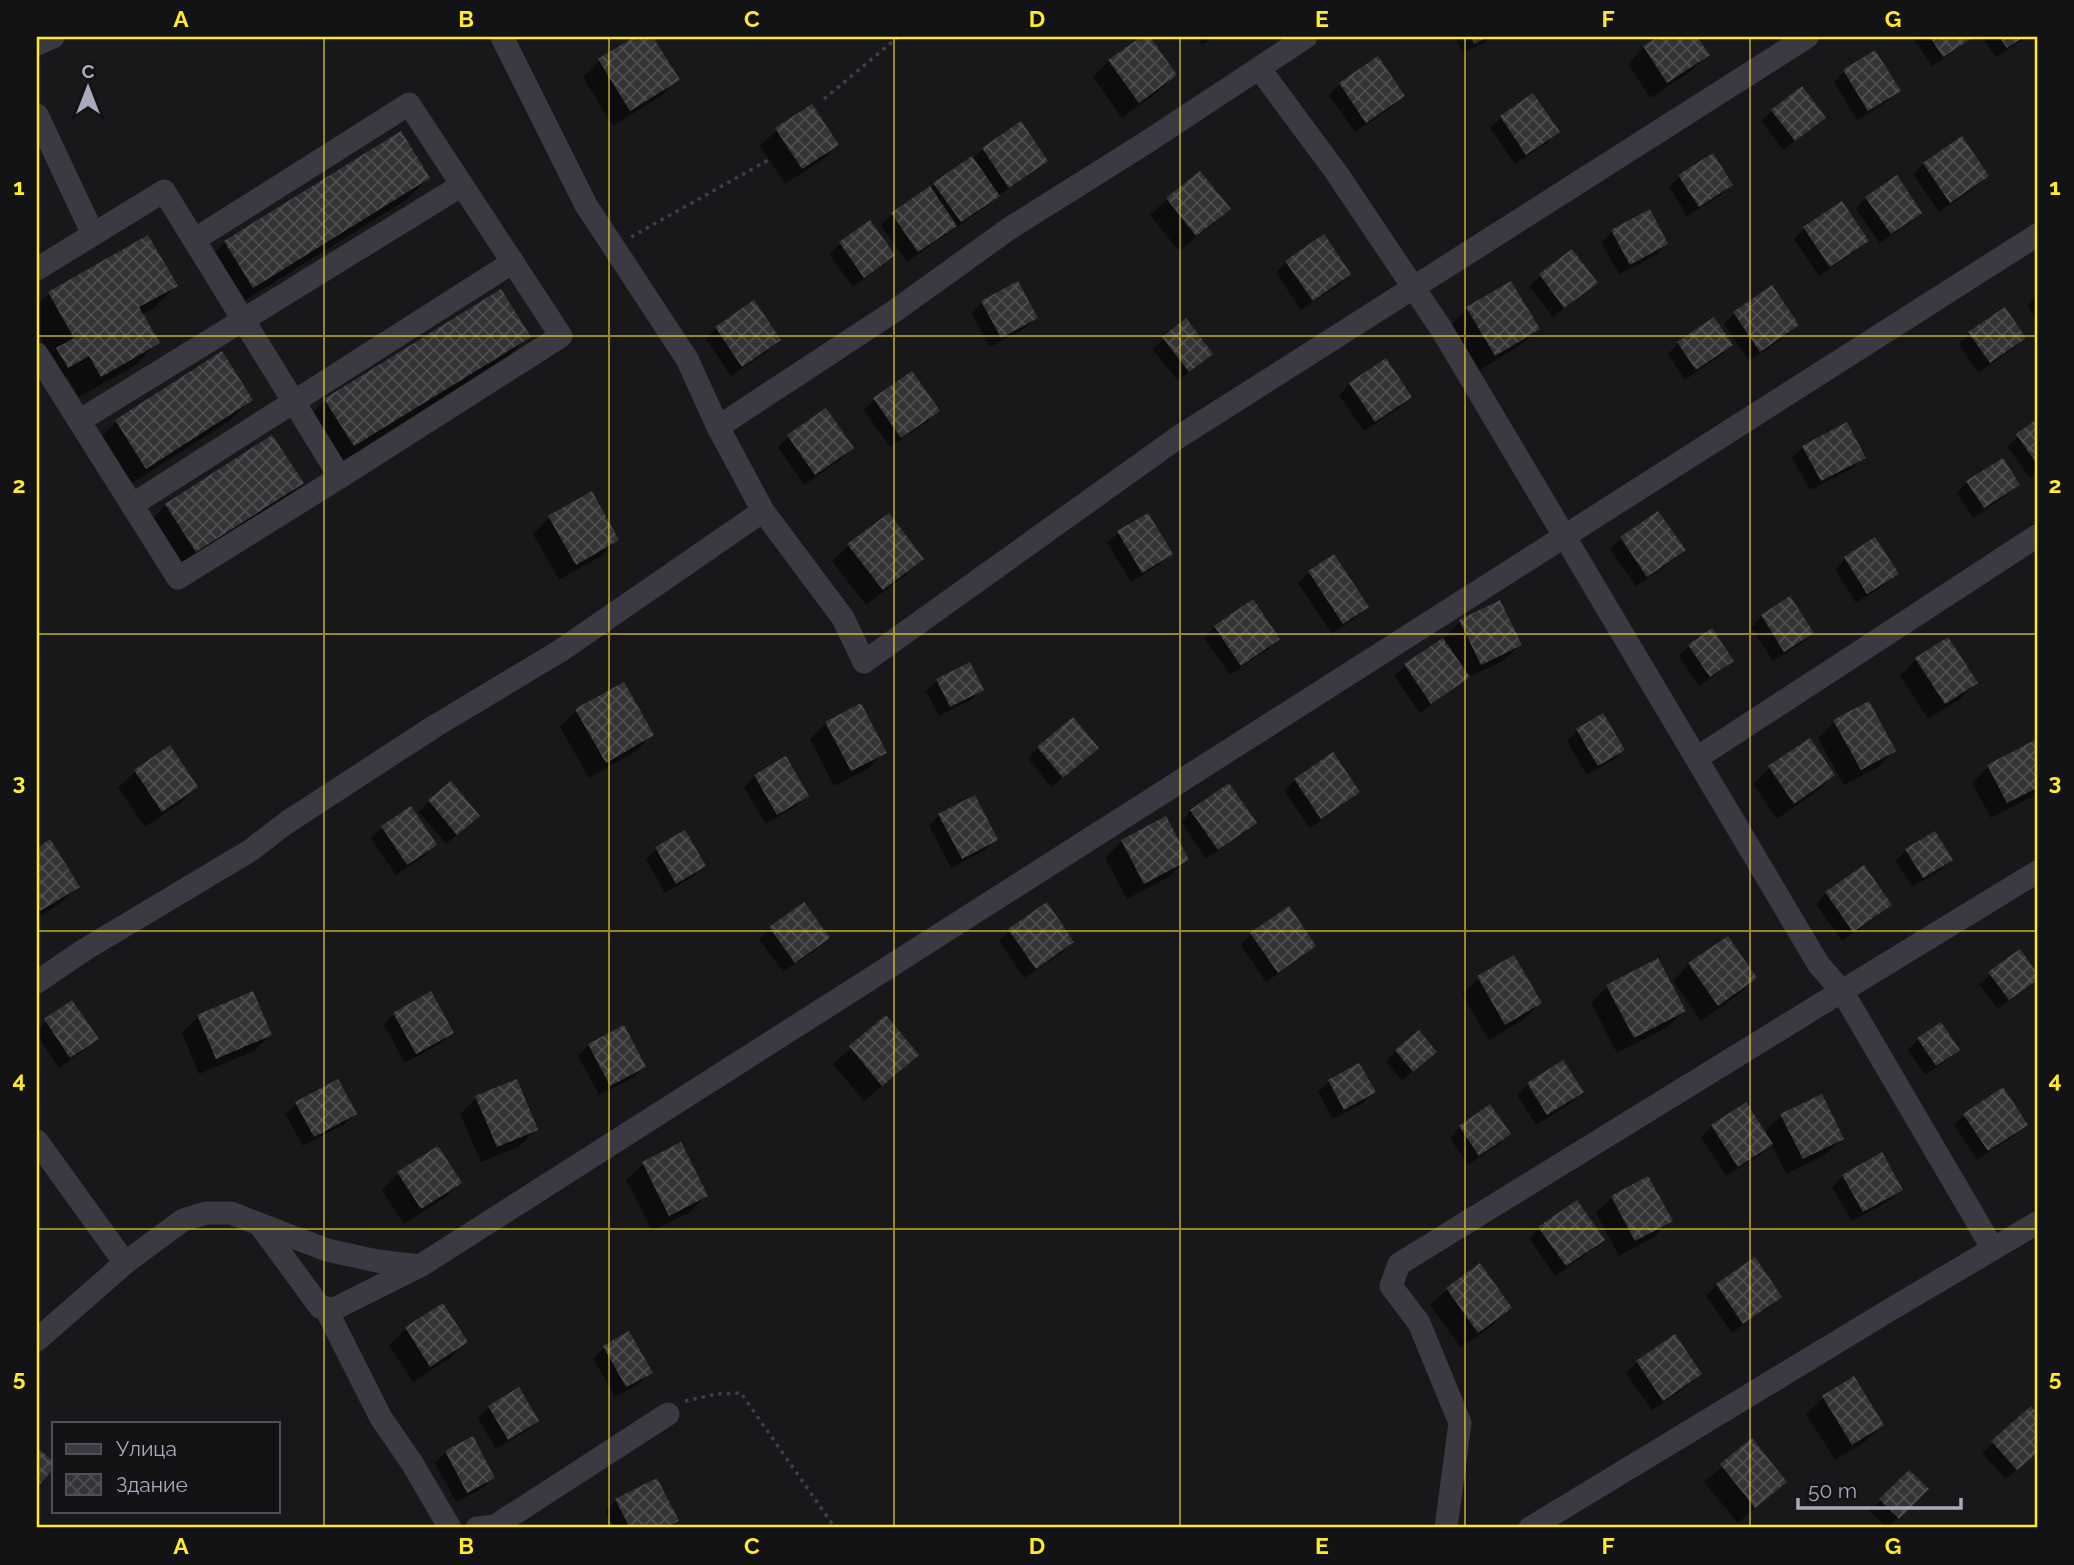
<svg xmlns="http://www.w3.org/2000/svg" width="2074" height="1565" font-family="Raleway,sans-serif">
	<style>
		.shadow { fill: #0007 }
		.building { fill: url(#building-cross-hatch) }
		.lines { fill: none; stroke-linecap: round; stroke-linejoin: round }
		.path { stroke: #3e3f47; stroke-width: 3.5; stroke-dasharray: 3.5 5; stroke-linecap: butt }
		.minor { stroke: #3b3a42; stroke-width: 23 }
		.grid { fill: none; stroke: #ffea2b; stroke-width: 2; stroke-opacity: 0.55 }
		.neatline { fill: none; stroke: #ffea2b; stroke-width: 2.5 }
		.grid-label { font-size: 23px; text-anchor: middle; font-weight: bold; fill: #ffea2b }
	</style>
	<defs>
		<pattern id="building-cross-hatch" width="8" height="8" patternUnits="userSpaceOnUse" patternTransform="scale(1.75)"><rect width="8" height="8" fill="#343336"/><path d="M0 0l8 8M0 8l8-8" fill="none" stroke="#4f4e51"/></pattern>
	</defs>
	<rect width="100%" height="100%" fill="#18181a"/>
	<g class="shadow">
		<path d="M638 37H651L677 80 661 96 613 126 583 77 599 61Z"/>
		<path d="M1144 37H1148L1175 75 1159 91 1122 118 1093 77 1109 61Z"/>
		<path d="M1197 37H1216L1202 45Z"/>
		<path d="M1455 37H1496L1463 53Z"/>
		<path d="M1661 37H1695L1707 55 1691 71 1650 98 1628 64 1644 47Z"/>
		<path d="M1912 37H1974L1932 66Z"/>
		<path d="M1982 37H2027L1996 57Z"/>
		<path d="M1844 71 1899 91 1888 101 1857 120 1834 82Z"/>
		<path d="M1340 84 1403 96 1392 107 1355 132 1329 95Z"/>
		<path d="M1772 111 1824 117 1783 150 1761 121Z"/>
		<path d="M1501 117 1557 132 1547 143 1515 164 1490 128Z"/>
		<path d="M777 130 837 145 821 161 785 184 760 146Z"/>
		<path d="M983 149 1046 161 1035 171 997 196 987 206 907 262 881 225 892 214 972 159Z"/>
		<path d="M1924 164 1987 176 1976 187 1939 212 1913 174Z"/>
		<path d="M1200 173 1229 209 1212 225 1179 251 1150 215 1167 199Z"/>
		<path d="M1679 177 1731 184 1721 195 1687 216 1669 187Z"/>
		<path d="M428 178 406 200 231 309 203 264 225 242Z"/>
		<path d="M1866 198 1920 212 1909 223 1880 243 1856 209Z"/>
		<path d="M869 223 893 255 853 287 829 254 840 244Z"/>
		<path d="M1804 229 1867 241 1856 251 1819 276 1794 239Z"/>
		<path d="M1612 232 1666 244 1656 255 1619 274 1601 242Z"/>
		<path d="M1572 251 1595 283 1553 317 1529 286Z"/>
		<path d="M1286 262 1349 274 1339 285 1301 310 1276 273Z"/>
		<path d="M176 286 154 308 141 315 157 343 136 365 79 397 67 376 45 389 37 374 51 356 37 331V305L49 293Z"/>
		<path d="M2037 295V320L2027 305Z"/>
		<path d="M982 302 1036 318 1025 328 990 347 971 313Z"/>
		<path d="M1467 309 1538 329 1521 345 1478 371 1451 325Z"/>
		<path d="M1734 314 1797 325 1786 336 1749 361 1724 324Z"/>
		<path d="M1185 321 1211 353 1178 381 1152 349Z"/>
		<path d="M716 328 779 340 768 351 731 376 706 339Z"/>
		<path d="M1969 334 2024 338 2013 349 1978 373 1959 344Z"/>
		<path d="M529 336 507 358 332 467 304 422 325 400Z"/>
		<path d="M1678 343 1731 345 1720 356 1685 380 1668 354Z"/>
		<path d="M222 354 251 400 229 421 123 489 94 444 116 422Z"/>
		<path d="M1386 361 1410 397 1399 408 1364 431 1339 395 1350 384Z"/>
		<path d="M875 399 937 411 927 422 890 447 864 410Z"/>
		<path d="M2037 421V473L2030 478 2007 446Z"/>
		<path d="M788 437 851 448 841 459 804 485 778 447Z"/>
		<path d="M1803 447 1863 457 1853 468 1810 490 1792 458Z"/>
		<path d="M1967 482 2018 485 2007 495 1973 518 1957 493Z"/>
		<path d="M302 483 280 505 174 573 144 527 166 505Z"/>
		<path d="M591 494 617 540 601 556 559 580 533 534 549 518Z"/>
		<path d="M1658 513 1684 550 1673 561 1636 586 1610 549 1621 539Z"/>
		<path d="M1147 515 1171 554 1160 564 1131 582 1107 543 1118 533Z"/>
		<path d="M849 545 922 559 906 575 866 605 832 561Z"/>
		<path d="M1333 556 1367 607 1357 617 1332 634 1298 583 1309 573Z"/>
		<path d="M1845 559 1896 574 1886 584 1856 603 1835 569Z"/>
		<path d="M1762 616 1812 633 1801 644 1773 661 1751 627Z"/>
		<path d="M1460 621 1520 645 1503 661 1465 679 1420 713 1394 676 1405 666 1444 639Z"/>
		<path d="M1215 627 1278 639 1268 649 1230 675 1204 638Z"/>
		<path d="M1689 646 1732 660 1721 671 1699 686 1679 656Z"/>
		<path d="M1916 659 1976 683 1960 699 1928 719 1900 676Z"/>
		<path d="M937 681 982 689 971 700 939 716 926 691Z"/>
		<path d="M576 711 652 735 636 751 589 778 560 727Z"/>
		<path d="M1835 722 1894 751 1878 767 1844 785 1818 738Z"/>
		<path d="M826 723 885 752 868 769 834 786 810 739Z"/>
		<path d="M1577 731 1623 750 1613 760 1587 775 1567 741Z"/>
		<path d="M2037 741V794L1991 818 1972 783 1988 767Z"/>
		<path d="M169 748 196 786 180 803 145 827 118 788 135 772Z"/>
		<path d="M1038 748 1086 759 1051 787 1028 758Z"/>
		<path d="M1769 768 1833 775 1817 791 1777 819 1753 784Z"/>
		<path d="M755 776 807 795 796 806 766 824 744 787Z"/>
		<path d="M1295 780 1358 792 1347 802 1310 828 1284 791Z"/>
		<path d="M429 801 467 827 446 844 419 812Z"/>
		<path d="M410 809 435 845 424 856 396 875 371 838 382 828Z"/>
		<path d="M1191 811 1254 823 1244 833 1206 859 1181 822Z"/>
		<path d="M939 815 996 840 985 850 951 868 929 826Z"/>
		<path d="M1165 818 1186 859 1170 876 1127 899 1105 858 1122 841Z"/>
		<path d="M50 842 77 887 61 903 37 918V850Z"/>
		<path d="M656 849 704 866 694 876 665 893 646 859Z"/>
		<path d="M1906 850 1951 860 1940 870 1912 887 1896 861Z"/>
		<path d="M1826 893 1889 905 1879 915 1842 941 1816 904Z"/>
		<path d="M1046 905 1072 942 1062 953 1024 978 999 941 1009 931Z"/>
		<path d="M770 928 827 938 817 949 783 972 759 939Z"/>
		<path d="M1251 934 1314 946 1304 956 1266 982 1241 945Z"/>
		<path d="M2019 952 2037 978 1998 1009 1979 984Z"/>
		<path d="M1658 960 1684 1011 1668 1027 1617 1053 1591 1003 1607 987Z"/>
		<path d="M1689 964 1755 978 1739 994 1701 1021 1673 981Z"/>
		<path d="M1479 978 1540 1003 1524 1019 1489 1040 1462 994Z"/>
		<path d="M72 1002 97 1039 86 1049 59 1068 37 1035V1029Z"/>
		<path d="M394 1014 452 1032 441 1043 405 1063 384 1025Z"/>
		<path d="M198 1017 270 1035 254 1051 199 1074 182 1033Z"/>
		<path d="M886 1018 917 1055 864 1101 833 1064Z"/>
		<path d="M1918 1039 1958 1049 1947 1060 1925 1075 1908 1050Z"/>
		<path d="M589 1045 644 1067 633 1078 599 1095 578 1056Z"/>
		<path d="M1396 1051 1435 1052 1402 1081 1386 1062Z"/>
		<path d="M1562 1063 1581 1092 1571 1103 1536 1125 1517 1095 1528 1084Z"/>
		<path d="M1358 1065 1373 1092 1363 1103 1333 1119 1318 1092 1329 1082Z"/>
		<path d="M338 1081 355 1113 345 1124 303 1146 285 1114 296 1104Z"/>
		<path d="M476 1098 536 1129 520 1146 481 1162 460 1114Z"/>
		<path d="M1782 1115 1842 1139 1825 1155 1786 1174 1771 1143 1760 1155 1726 1176 1701 1137 1712 1126 1763 1133Z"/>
		<path d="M1965 1115 2025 1125 2015 1135 1977 1160 1954 1125Z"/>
		<path d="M1460 1127 1509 1134 1498 1145 1468 1165 1450 1138Z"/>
		<path d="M680 1145 706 1195 690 1212 652 1231 626 1180 643 1164Z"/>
		<path d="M398 1173 460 1183 443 1199 404 1224 382 1190Z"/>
		<path d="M1843 1176 1901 1190 1890 1200 1852 1221 1832 1187Z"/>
		<path d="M1612 1197 1670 1221 1654 1237 1619 1256 1596 1213Z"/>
		<path d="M1539 1228 1602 1240 1592 1250 1555 1276 1529 1238Z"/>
		<path d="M1717 1285 1780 1297 1769 1307 1732 1333 1706 1296Z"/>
		<path d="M1447 1289 1510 1308 1494 1324 1461 1348 1430 1305Z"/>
		<path d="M443 1305 466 1342 450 1358 413 1382 389 1345 406 1329Z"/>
		<path d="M628 1334 650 1372 640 1383 615 1397 593 1358 604 1348Z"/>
		<path d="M1637 1362 1700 1374 1689 1385 1652 1410 1626 1373Z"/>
		<path d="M1854 1379 1882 1425 1866 1441 1835 1460 1806 1414 1823 1398Z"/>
		<path d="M519 1390 537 1421 526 1431 496 1449 478 1418 489 1407Z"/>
		<path d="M2031 1408 2037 1415V1452L2006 1479 1982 1453Z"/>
		<path d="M472 1438 493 1478 483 1488 456 1502 435 1463 446 1452Z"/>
		<path d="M1752 1441 1785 1482 1738 1523 1704 1482Z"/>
		<path d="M1909 1472 1927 1489 1887 1528 1870 1511Z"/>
		<path d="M616 1500 677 1520 669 1528H614L605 1511Z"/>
	</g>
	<g class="building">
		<path d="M634 37H653L680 80 630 111 598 59Z"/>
		<path d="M1141 37H1150L1177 75 1139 103 1108 60Z"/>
		<path d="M1471 37H1488L1474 44Z"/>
		<path d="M1658 37H1697L1710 55 1667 83 1643 46Z"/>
		<path d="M1930 37H1974L1943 57Z"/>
		<path d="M1999 37H2024L2007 48Z"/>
		<path d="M1875 50 1901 91 1868 111 1843 70Z"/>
		<path d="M1378 56 1405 96 1366 123 1339 83Z"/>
		<path d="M1802 86 1826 118 1795 141 1771 110Z"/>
		<path d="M1533 93 1560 132 1526 155 1500 116Z"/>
		<path d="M812 104 839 145 802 169 775 128Z"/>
		<path d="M1021 121 1048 161 1009 188 982 148Z"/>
		<path d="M401 131 430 178 253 288 224 241Z"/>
		<path d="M1962 136 1989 176 1950 203 1923 163Z"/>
		<path d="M1713 153 1733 185 1699 207 1678 175Z"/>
		<path d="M972 156 1000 196 961 222 933 183Z"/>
		<path d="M1200 171 1231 209 1196 236 1166 198Z"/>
		<path d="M1897 175 1922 213 1891 234 1865 197Z"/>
		<path d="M930 186 957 226 918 252 891 213Z"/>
		<path d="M1842 201 1869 241 1830 267 1803 227Z"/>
		<path d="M1650 209 1668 244 1630 265 1611 230Z"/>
		<path d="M870 220 895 255 864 278 839 242Z"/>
		<path d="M1324 234 1351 274 1313 301 1285 261Z"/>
		<path d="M148 235 178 286 139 307 160 343 101 377 89 356 68 368 56 348 74 338 48 292Z"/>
		<path d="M1572 249 1598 283 1564 308 1539 274Z"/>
		<path d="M1018 281 1038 318 1001 338 981 301Z"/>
		<path d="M1511 281 1540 329 1495 356 1466 307Z"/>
		<path d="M1772 285 1799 325 1760 352 1733 312Z"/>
		<path d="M501 289 531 337 354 446 324 399Z"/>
		<path d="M754 300 781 340 742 367 715 327Z"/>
		<path d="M2005 307 2026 338 1990 363 1968 332Z"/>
		<path d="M1714 317 1733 345 1696 370 1677 342Z"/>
		<path d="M1186 318 1213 354 1189 372 1162 337Z"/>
		<path d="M222 351 253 400 146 469 115 420Z"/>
		<path d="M1386 358 1412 397 1375 422 1349 383Z"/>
		<path d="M912 371 940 411 901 438 873 398Z"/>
		<path d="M826 408 854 448 815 475 787 435Z"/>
		<path d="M2037 419V464L2016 434Z"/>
		<path d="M1847 422 1866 458 1821 481 1802 446Z"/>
		<path d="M272 435 304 483 196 552 165 504Z"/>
		<path d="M2003 458 2020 485 1984 508 1966 481Z"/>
		<path d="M592 491 619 540 576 565 548 516Z"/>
		<path d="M1658 511 1686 550 1647 577 1620 537Z"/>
		<path d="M889 513 924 559 883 590 847 544Z"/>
		<path d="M1148 513 1173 554 1142 573 1117 531Z"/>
		<path d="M1875 537 1899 574 1867 594 1844 557Z"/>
		<path d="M1334 554 1369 607 1343 624 1308 571Z"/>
		<path d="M1790 596 1814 633 1784 652 1761 615Z"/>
		<path d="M1253 599 1280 639 1241 666 1214 626Z"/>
		<path d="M1500 600 1522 645 1481 665 1459 620Z"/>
		<path d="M1712 628 1734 661 1710 677 1688 645Z"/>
		<path d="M1948 637 1978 683 1945 704 1915 658Z"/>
		<path d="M1443 638 1470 677 1431 704 1404 664Z"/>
		<path d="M970 662 984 690 950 707 936 679Z"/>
		<path d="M624 682 654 735 606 763 575 709Z"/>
		<path d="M1869 701 1896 751 1861 770 1833 720Z"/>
		<path d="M861 703 887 753 851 771 825 722Z"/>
		<path d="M1603 713 1625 750 1598 766 1576 729Z"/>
		<path d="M1073 717 1099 748 1063 778 1037 747Z"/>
		<path d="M1810 738 1835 775 1794 804 1768 766Z"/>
		<path d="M2037 739V788L2007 803 1987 765Z"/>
		<path d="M170 745 198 787 162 812 134 770Z"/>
		<path d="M1333 752 1360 792 1321 819 1294 779Z"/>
		<path d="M786 756 809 796 777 815 754 775Z"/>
		<path d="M451 781 480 816 457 835 428 800Z"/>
		<path d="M1229 783 1257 823 1218 850 1190 810Z"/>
		<path d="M975 795 998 840 962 859 938 814Z"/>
		<path d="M411 806 437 845 407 865 381 826Z"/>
		<path d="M1166 816 1189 860 1144 884 1121 840Z"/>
		<path d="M685 830 706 866 676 884 655 847Z"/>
		<path d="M1935 831 1953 860 1923 878 1905 849Z"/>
		<path d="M50 839 80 887 40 911 37 905V848Z"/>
		<path d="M1864 865 1892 905 1853 932 1825 892Z"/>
		<path d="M804 902 830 938 795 963 769 927Z"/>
		<path d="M1047 902 1074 942 1036 969 1008 929Z"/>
		<path d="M1289 906 1316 946 1278 973 1250 933Z"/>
		<path d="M1728 936 1757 978 1718 1006 1688 963Z"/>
		<path d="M2020 949 2037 973V980L2009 1000 1988 972Z"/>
		<path d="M1514 955 1542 1003 1505 1025 1477 976Z"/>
		<path d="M1658 958 1686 1011 1634 1038 1606 985Z"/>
		<path d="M253 991 272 1035 216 1059 197 1015Z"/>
		<path d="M431 991 454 1033 416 1054 393 1013Z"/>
		<path d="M72 1000 99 1039 70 1058 44 1019Z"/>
		<path d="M886 1015 919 1055 882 1086 849 1046Z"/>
		<path d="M1941 1022 1960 1050 1936 1066 1917 1038Z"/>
		<path d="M624 1025 646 1067 610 1086 588 1044Z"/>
		<path d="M1419 1030 1437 1052 1413 1072 1395 1050Z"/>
		<path d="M1563 1060 1584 1092 1547 1115 1527 1083Z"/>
		<path d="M1359 1063 1376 1092 1344 1110 1328 1080Z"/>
		<path d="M338 1079 357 1114 314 1137 295 1102Z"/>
		<path d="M517 1079 538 1130 497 1147 475 1096Z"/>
		<path d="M2003 1087 2028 1125 1988 1151 1963 1114Z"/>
		<path d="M1822 1094 1844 1139 1803 1159 1780 1114Z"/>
		<path d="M1746 1102 1773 1144 1738 1167 1711 1125Z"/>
		<path d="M1490 1104 1511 1134 1479 1156 1459 1126Z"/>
		<path d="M681 1142 708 1196 669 1216 642 1162Z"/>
		<path d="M438 1146 462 1183 421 1209 397 1172Z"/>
		<path d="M1882 1152 1903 1190 1863 1212 1842 1175Z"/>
		<path d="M1648 1176 1673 1221 1635 1241 1611 1196Z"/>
		<path d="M1577 1200 1605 1240 1566 1266 1538 1227Z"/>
		<path d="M1755 1257 1782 1297 1743 1324 1716 1284Z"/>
		<path d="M1480 1263 1512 1308 1478 1333 1446 1288Z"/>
		<path d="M443 1303 468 1342 430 1367 405 1327Z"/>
		<path d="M629 1331 653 1373 626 1387 603 1346Z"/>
		<path d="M1675 1334 1702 1374 1663 1401 1636 1361Z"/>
		<path d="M1854 1376 1884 1425 1852 1445 1822 1396Z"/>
		<path d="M519 1387 539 1421 508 1440 488 1406Z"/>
		<path d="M2031 1406 2037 1413V1453L2017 1470 1991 1441Z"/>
		<path d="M473 1436 495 1478 467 1493 445 1451Z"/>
		<path d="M1752 1438 1787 1482 1755 1508 1720 1464Z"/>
		<path d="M37 1447 54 1462V1468L37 1488Z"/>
		<path d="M1909 1470 1929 1489 1899 1519 1879 1499Z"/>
		<path d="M657 1478 679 1521 664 1528H630L615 1499Z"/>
	</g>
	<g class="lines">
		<g class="path">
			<path d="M824 99 898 37"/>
			<path d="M631 237 770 159"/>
			<path d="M685 1401 717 1394 741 1393 835 1528"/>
		</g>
		<g class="minor">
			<path d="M502 37 586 205 687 359 718 427"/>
			<path d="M1306 37 1147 142 1010 228 896 310 718 427 763 511 843 618 864 662 1177 438 1807 37"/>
			<path d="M37 44 53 37"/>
			<path d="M1259 68 1336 172 1442 330 1819 965 1842 991 2037 872"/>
			<path d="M37 115 93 234"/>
			<path d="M194 240 409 104 561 336 340 477"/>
			<path d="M37 269 164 191 340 477 178 578 37 354"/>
			<path d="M79 421 462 185"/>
			<path d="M132 505 513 262"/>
			<path d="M1697 758 2037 536"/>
			<path d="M37 982 84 950 251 850 286 823 435 726 560 651 763 511"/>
			<path d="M37 1141 125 1263 183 1220 206 1213H231L259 1224 320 1307 334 1309 420 1266 2037 235"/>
			<path d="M259 1224 327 1250 377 1261 420 1266"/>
			<path d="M326 1309 381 1418 412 1463 450 1528"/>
			<path d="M37 1340 125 1263"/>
			<path d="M477 1528 495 1526 668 1414"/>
			<path d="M1446 1528 1460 1423 1419 1323 1391 1286 1399 1264 1842 991 1993 1249"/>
			<path d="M1530 1528 1893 1308 2037 1223"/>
		</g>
	</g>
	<path class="grid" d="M324 37V1528M609 37V1528M894 37V1528M1180 37V1528M1465 37V1528M1750 37V1528M37 336H2037M37 634H2037M37 931H2037M37 1229H2037"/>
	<rect width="2074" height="1565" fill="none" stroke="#131315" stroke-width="77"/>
	<rect x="52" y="1422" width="228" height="91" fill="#131315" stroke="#4f4f57" stroke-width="2"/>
	<rect x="66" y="1444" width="35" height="10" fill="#3b3a42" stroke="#4f4f57" stroke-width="2"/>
	<text x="116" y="1456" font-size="21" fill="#a9aabb">Улица</text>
	<rect x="66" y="1474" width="35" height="21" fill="url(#building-cross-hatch)" stroke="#4f4f57" stroke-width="2"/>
	<text x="116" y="1492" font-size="21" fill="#a9aabb">Здание</text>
	<g transform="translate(88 88)" stroke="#131315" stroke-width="5" paint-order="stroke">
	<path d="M0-5L12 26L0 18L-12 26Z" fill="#a9aabb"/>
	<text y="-10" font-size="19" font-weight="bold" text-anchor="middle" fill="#a9aabb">С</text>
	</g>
	<path d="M1798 1498v10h163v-10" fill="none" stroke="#a9aabb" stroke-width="3.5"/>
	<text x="1808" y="1498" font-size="21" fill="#a9aabb" stroke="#131315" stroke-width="5" paint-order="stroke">50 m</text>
	<rect x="38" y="38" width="1998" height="1488" class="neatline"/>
	<g class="grid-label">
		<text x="181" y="27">A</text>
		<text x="466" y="27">B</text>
		<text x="752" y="27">C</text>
		<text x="1037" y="27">D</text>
		<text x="1322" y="27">E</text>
		<text x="1608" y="27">F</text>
		<text x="1893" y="27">G</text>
		<text x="19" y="195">1</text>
		<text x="2055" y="195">1</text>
		<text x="19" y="493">2</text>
		<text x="2055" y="493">2</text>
		<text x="19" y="790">3</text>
		<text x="2055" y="790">3</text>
		<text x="19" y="1088">4</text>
		<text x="2055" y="1088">4</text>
		<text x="19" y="1386">5</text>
		<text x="2055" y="1386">5</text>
		<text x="181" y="1554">A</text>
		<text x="466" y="1554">B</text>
		<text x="752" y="1554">C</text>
		<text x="1037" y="1554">D</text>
		<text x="1322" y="1554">E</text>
		<text x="1608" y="1554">F</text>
		<text x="1893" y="1554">G</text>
	</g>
</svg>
